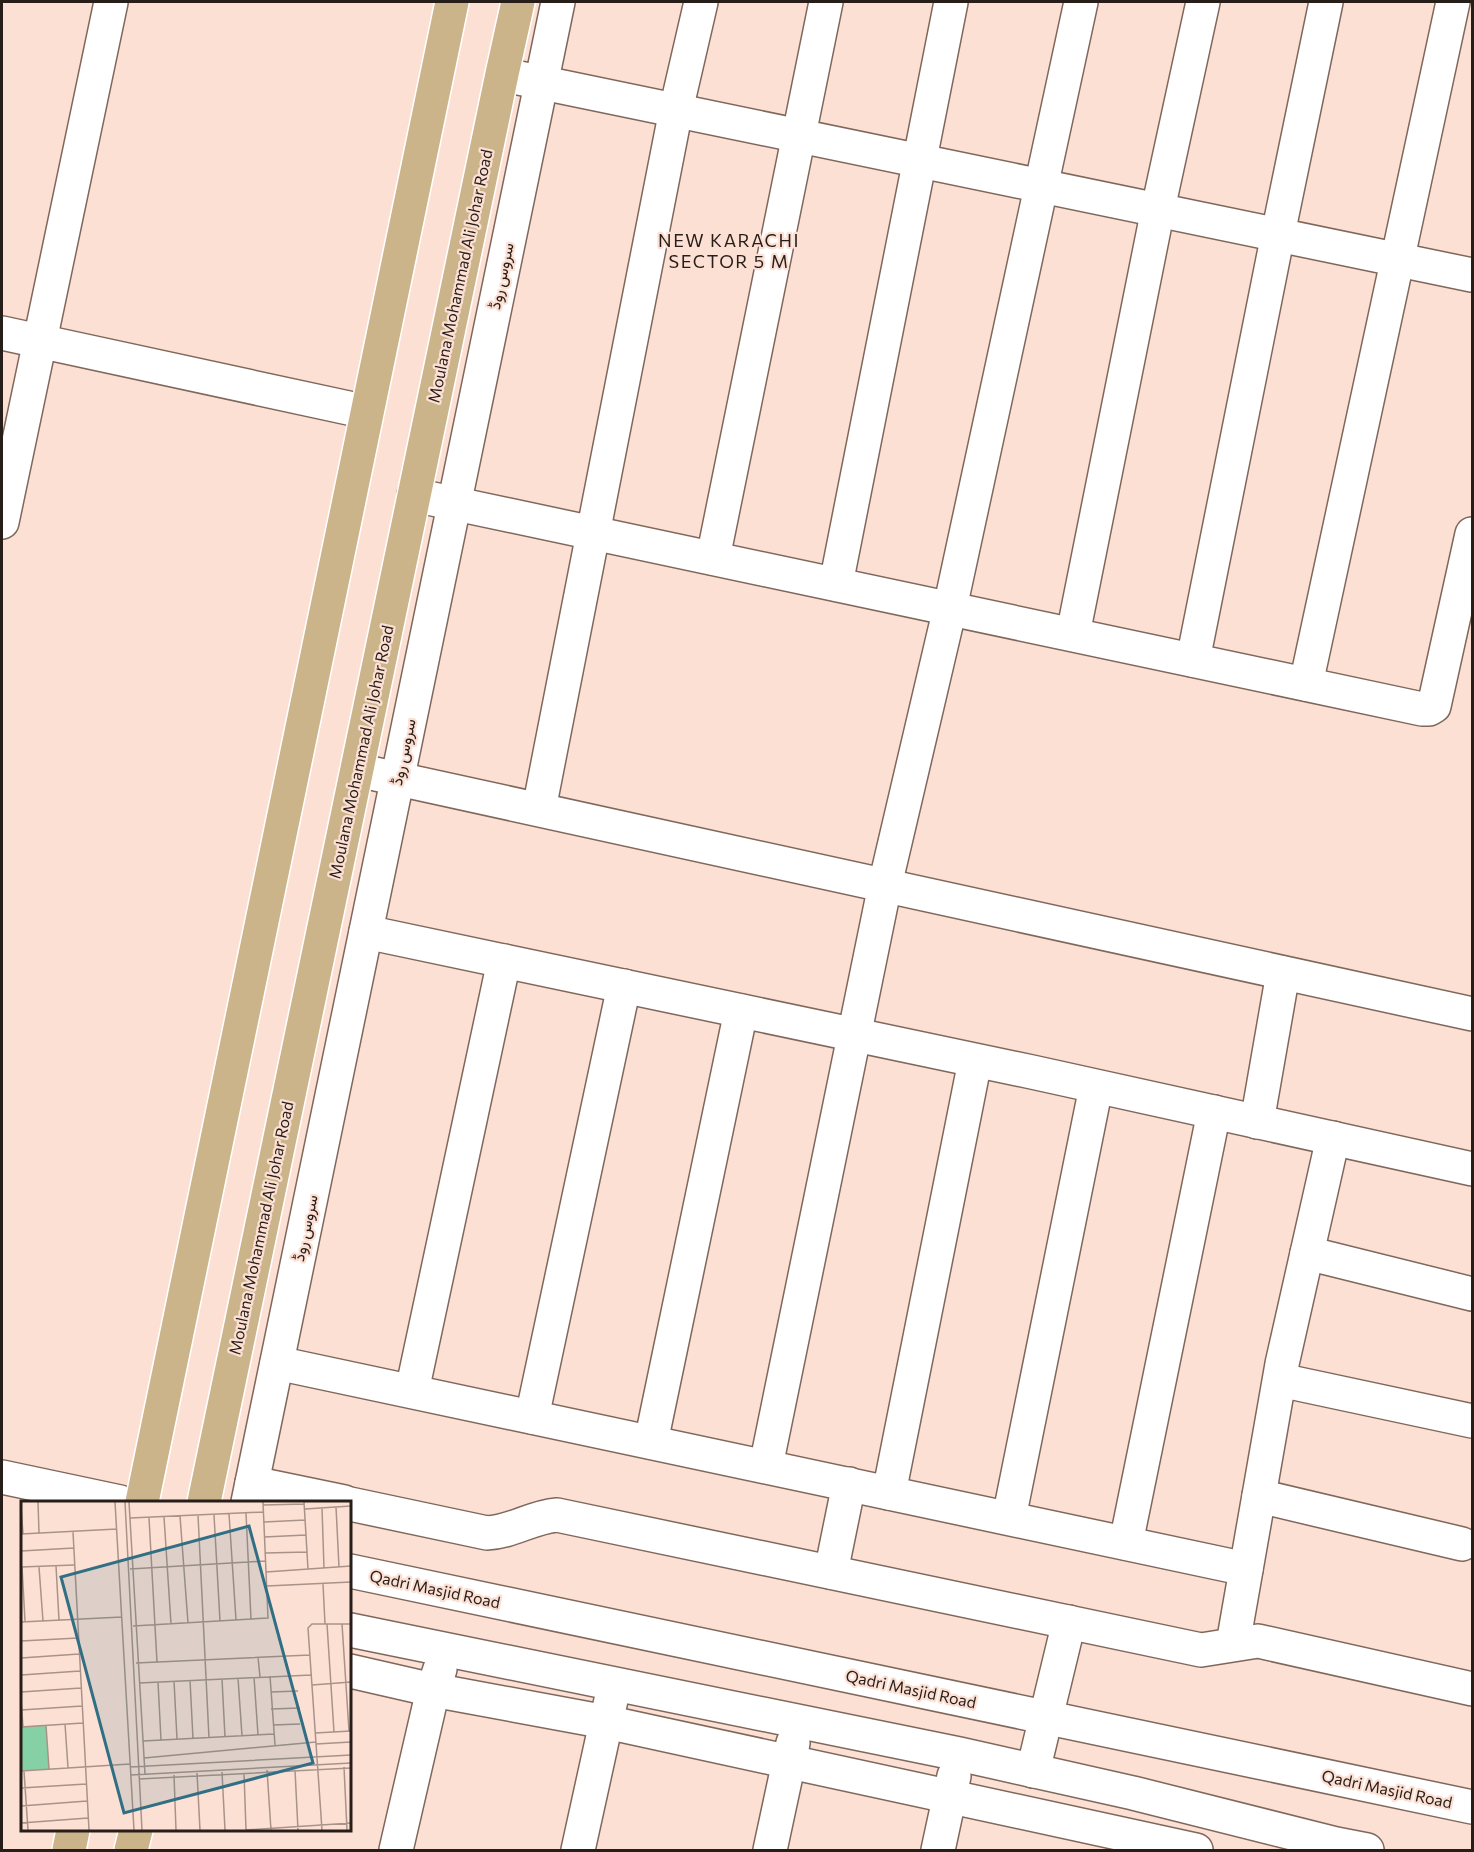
<svg xmlns="http://www.w3.org/2000/svg" width="1474" height="1852" font-family="Commissioner,Vazirmatn,sans-serif">
	<style>
		.lines { fill: none; stroke-linecap: round; stroke-linejoin: round }
		.minor-casing { stroke: #7f675c; stroke-width: 36 }
		.major-casing { stroke: #fff; stroke-width: 36 }
		.minor { stroke: #fff; stroke-width: 33 }
		.major { stroke: #cbb48a; stroke-width: 33 }
		.labels { text-anchor: middle; stroke-width: 4.5; stroke-linejoin: round; paint-order: stroke }
		.street-label { font-size: 16px; fill: #281e19; stroke: #fde0d4 }
		.neighbourhood-label { font-size: 18px; letter-spacing: 1.5px; fill: #281e19; stroke: #fde0d4 }
		.inset-road { fill: none; stroke: #a89289; stroke-width: 1.5 }
		.view { fill: #306f84; fill-opacity: 0.15; stroke: #306f84; stroke-width: 3 }
		.inset-edge { fill: none; stroke: #281e19; stroke-width: 3 }
	</style>
	<rect width="100%" height="100%" fill="#fde0d4"/>
	<g class="lines">
		<defs>
			<g id="minor">
				<path d="M519 78 1472 275"/>
				<path d="M2 333 367 412"/>
				<path d="M414 495 1422 709H1429L1434 706 1472 534"/>
				<path d="M2 522 111 2"/>
				<path d="M713 558 826 2"/>
				<path d="M836 584 951 2"/>
				<path d="M1073 634 1158 209 1203 2"/>
				<path d="M1193 660 1278 234 1326 2"/>
				<path d="M1306 684 1453 2"/>
				<path d="M357 770 1472 1014"/>
				<path d="M539 809 676 110 701 2"/>
				<path d="M366 932 1032 1072 1472 1169"/>
				<path d="M1257 1122 1283 973"/>
				<path d="M1307 1253 1472 1294"/>
				<path d="M277 1363 1246 1569"/>
				<path d="M1280 1380 1472 1421"/>
				<path d="M412 1391 504 961"/>
				<path d="M532 1417 624 986"/>
				<path d="M651 1442 741 1011"/>
				<path d="M766 1466 885 885 950 608 1081 2"/>
				<path d="M2 1477 120 1502"/>
				<path d="M252 1483 344 1502"/>
				<path d="M889 1493 975 1061"/>
				<path d="M1259 1496 1462 1544"/>
				<path d="M248 1502 558 2"/>
				<path d="M350 1504 487 1533C512 1532 532 1517 557 1515L1201 1650 1258 1641 1472 1689"/>
				<path d="M1009 1518 1096 1087"/>
				<path d="M1126 1543 1214 1112"/>
				<path d="M350 1571 1472 1807"/>
				<path d="M831 1572 849 1484"/>
				<path d="M350 1630 959 1754 1133 1793 1336 1844 1367 1850"/>
				<path d="M1233 1644 1282 1364 1333 1138"/>
				<path d="M350 1671 433 1690 606 1722 1196 1850"/>
				<path d="M1033 1771 1069 1622"/>
				<path d="M396 1850 433 1690 440 1669"/>
				<path d="M578 1850 611 1700"/>
				<path d="M770 1850 793 1743"/>
				<path d="M938 1850 954 1776"/>
			</g>
			<g id="major">
				<path d="M142 1502 452 2"/>
				<path d="M204 1502 502 74 518 2"/>
				<path d="M69 1850 73 1830"/>
				<path d="M131 1850 136 1830"/>
			</g>
		</defs>
		<use href="#minor" class="minor-casing"/>
		<use href="#major" class="major-casing"/>
		<use href="#minor" class="minor"/>
		<use href="#major" class="major"/>
	</g>
	<g class="labels">
		<g class="street-label">
			<text transform="translate(460 276) rotate(-78)" y="6">Moulana Mohammad Ali Johar Road</text>
			<text transform="translate(501 276) rotate(-78)" y="6">سروس روڈ</text>
			<text transform="translate(361 752) rotate(-78)" y="6">Moulana Mohammad Ali Johar Road</text>
			<text transform="translate(403 752) rotate(-78)" y="6">سروس روڈ</text>
			<text transform="translate(261 1228) rotate(-78)" y="6">Moulana Mohammad Ali Johar Road</text>
			<text transform="translate(305 1228) rotate(-78)" y="6">سروس روڈ</text>
			<text transform="translate(435 1589) rotate(12)" y="6">Qadri Masjid Road</text>
			<text transform="translate(911 1689) rotate(12)" y="6">Qadri Masjid Road</text>
			<text transform="translate(1387 1789) rotate(12)" y="6">Qadri Masjid Road</text>
		</g>
		<g class="neighbourhood-label">
			<text x="729" y="247">NEW KARACHI<tspan x="729" dy="21">SECTOR 5 M</tspan></text>
		</g>
	</g>
	<g transform="translate(21 1501)">
		<rect width="330" height="330" fill="#fde0d4"/>
		<path d="M25 224 28 268 0 270V226Z" fill="#85d0a4"/>
		<path class="inset-road" d="M17 1 18 32M94 1 113 329M104 1 121 329M108 1 124 273M283 1 287 68M242 4 283 3M0 5 2 33M315 6 318 66M301 7 303 67M284 8 330 5M225 12 230 118M208 13 215 119M177 14 188 237M193 14 199 120M159 15 167 122M143 16 150 123M109 17 242 11M128 17 136 161M243 21 284 19M52 31 68 329M0 33 96 28M243 36 285 34M0 50 53 47M244 52 286 51M35 65 38 119M0 66 53 64M1 66 4 120M18 66 22 120M109 68 244 60M245 71 330 65M302 83 304 123M246 85 330 81M0 121 101 116M306 123 313 231M321 123 328 230M112 125 247 117 242 1M0 140 57 137M237 156 239 176M0 157 58 153M115 162 289 154M0 174 59 170M249 175 254 244M233 176 237 234M217 177 221 235M201 178 204 236M169 179 172 238M153 180 156 238M137 181 140 239M118 182 290 174M291 184 330 181M0 191 60 187M250 191 277 190M0 199 2 226M250 208 279 207M0 209 61 205M44 223 47 267M25 224 28 268M252 224 279 223M0 226 62 222M294 232 330 230M122 240 253 233M295 243 330 241M123 257 295 241M109 266 330 254M323 266 326 329M246 269 250 329M274 269 277 329M0 270 109 263M3 270 7 329M201 271 204 329M176 272 179 329M223 272 225 329M110 274 330 262M153 274 155 329M118 278 330 267M0 287 65 283M0 305 66 300M0 322 67 317M225 329 330 322M301 329 287 127 291 123H330"/>
		<path class="view" d="M228 25 292 262 103 312 40 76Z"/>
		<rect width="330" height="330" class="inset-edge"/>
	</g>
	<rect width="1474" height="1852" fill="none" stroke="#281e19" stroke-width="6"/>
</svg>
